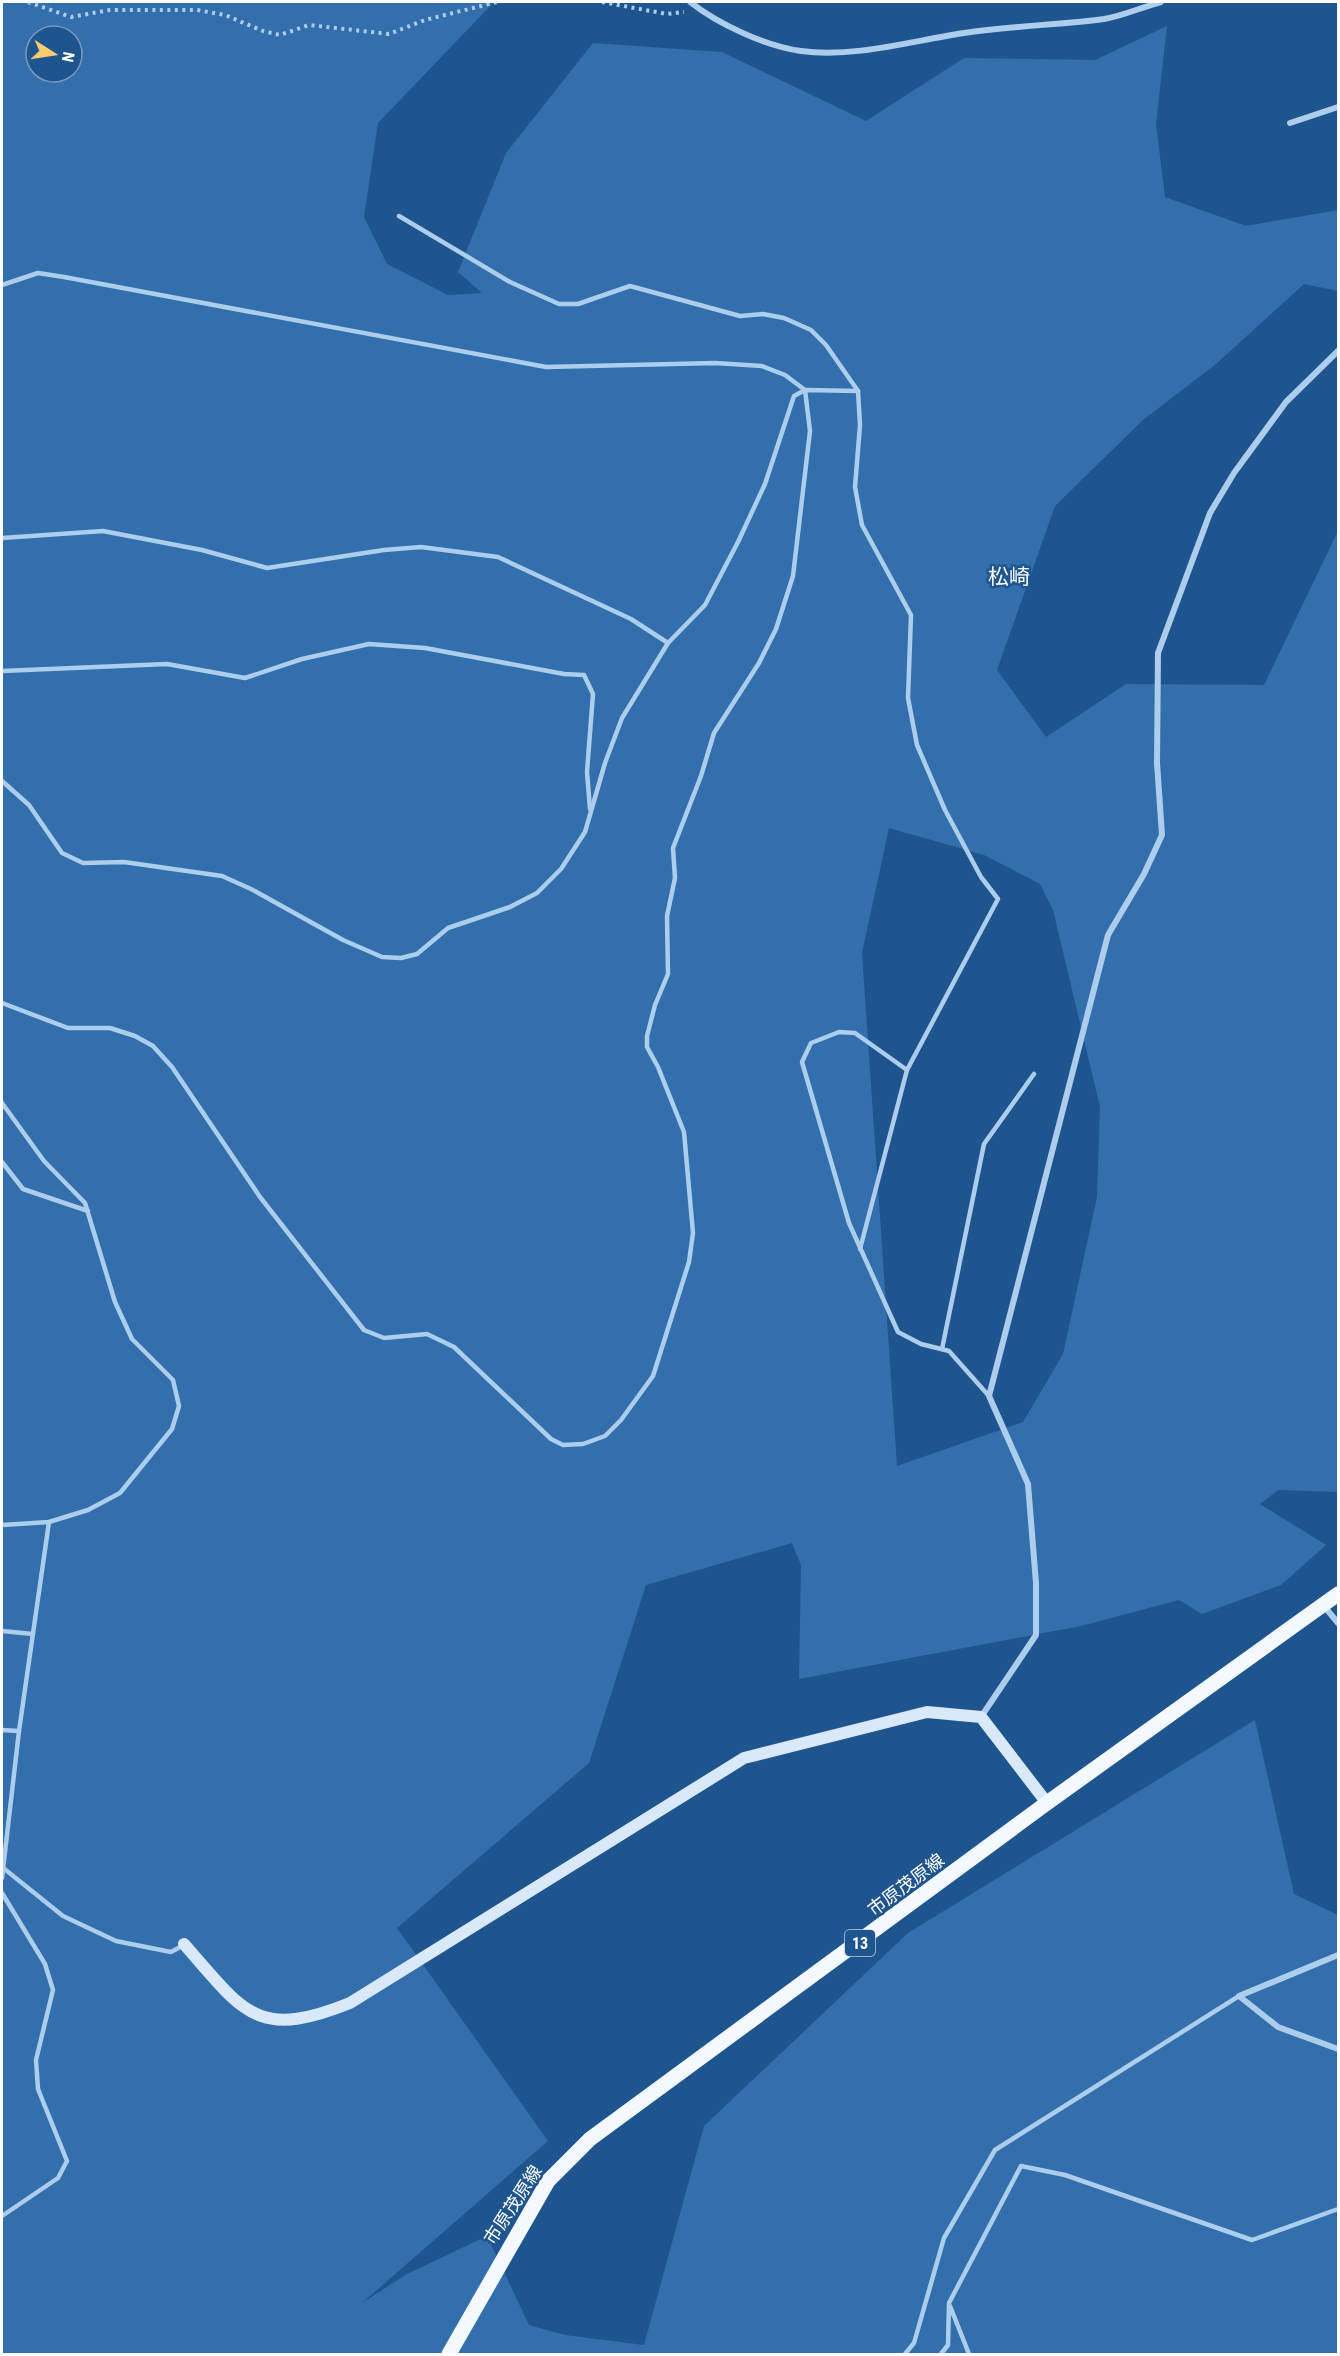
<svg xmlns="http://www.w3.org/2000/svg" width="1340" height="2356" font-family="'Roboto Condensed','Noto Sans JP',sans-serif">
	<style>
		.green { fill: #326fac; fill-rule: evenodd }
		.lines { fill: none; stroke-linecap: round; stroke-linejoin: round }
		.path { stroke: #adcded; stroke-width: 4; stroke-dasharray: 3 4.5; stroke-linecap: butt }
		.lane { stroke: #adcded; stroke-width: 4.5 }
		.street { stroke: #adcded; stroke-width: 6 }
		.secondary { stroke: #dae9fa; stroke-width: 12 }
		.primary { stroke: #f4f8ff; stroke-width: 15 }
		.labels { text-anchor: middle; stroke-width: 5; stroke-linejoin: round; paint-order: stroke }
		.shield { fill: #1f558f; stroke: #bcccdd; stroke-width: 1.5 }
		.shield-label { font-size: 16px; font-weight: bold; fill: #fff }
		.street-label { font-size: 18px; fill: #fff; stroke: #1f558f }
		.quarter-label { font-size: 21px; fill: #fff; stroke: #1f558f }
	</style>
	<rect width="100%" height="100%" fill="#1f558f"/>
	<path class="green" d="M2 2H494L378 123 364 217 387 264 448 295 482 293 458 272 506 153 593 43 722 52 866 121 964 58 1095 60 1167 26 1156 124 1165 197 1246 226 1338 210V291L1304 284 1216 364 1143 420 1055 506 997 670 1046 737 1126 684 1264 685 1338 531V1492L1278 1490 1260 1504 1326 1545 1281 1585 1202 1614 1179 1600 1081 1626 799 1679 801 1565 792 1543 646 1585 589 1763 397 1928 548 2141 362 2303 407 2274 487 2236 529 2325 565 2335 644 2345 704 2126 908 1933 1255 1720 1294 1894 1338 1915V2354H2ZM36 36H72V72H36ZM889 828 984 855 1040 884 1053 910 1100 1107 1097 1197 1063 1354 1023 1422 897 1466 862 953Z"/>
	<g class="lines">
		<g class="path">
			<path d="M28 2 71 17 110 10H197L225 15 263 31 280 35 309 25 389 34 425 20 497 2"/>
			<path d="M602 2 667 14 684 12"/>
		</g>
		<g class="lane">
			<path d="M399 216 510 282 559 304H578L630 286 740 316 763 314 784 318 811 330 826 345 858 391"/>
			<path d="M2 285 38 273 64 277 546 367 715 363 762 366 785 375 805 390 810 431 793 576 776 629 759 663 714 733 701 776 673 848 675 878 667 916 668 974 655 1005 647 1036V1047L658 1067 684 1132 693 1233 689 1262 653 1376 621 1420 605 1436 583 1444 563 1445 551 1439 454 1347 427 1334 384 1338 364 1330 260 1197 172 1067 153 1046 135 1036 110 1028H68L2 1003"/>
			<path d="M2 538 103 531 202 550 267 568 384 550 421 547 498 557 631 619 668 643"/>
			<path d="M2 671 167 664 245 678 302 659 369 644 425 648 564 674 584 675 593 694 587 772 590 809"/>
			<path d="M2 781 29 805 62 853 83 863 124 862 222 876 251 889 343 940 382 957 401 958 417 954 448 928 510 907 537 893 561 869 585 832 605 763 622 718 668 643 705 605 738 542 765 484 794 396 805 390 858 391 860 425 855 487 862 525 911 615 908 698 917 745 945 810 981 877 998 899 907 1070 855 1033 839 1032 811 1043 802 1062 849 1223 898 1332 921 1344 949 1351 989 1396"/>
			<path d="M2 1103 44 1161 85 1203 115 1302 132 1339 173 1380 179 1406 172 1429 120 1493 88 1510 49 1522 2 1525"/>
			<path d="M2 1162 23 1189 88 1211"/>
			<path d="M860 1249 907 1070"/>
			<path d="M942 1349 984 1144 1034 1074"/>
			<path d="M2 1631 33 1634"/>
			<path d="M2 1730 19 1731"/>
			<path d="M2 1867 63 1916 116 1941 171 1952 184 1945"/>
			<path d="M2 1878 19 1731 49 1522"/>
			<path d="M2 1893 45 1964 53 1990 36 2060 38 2089 67 2161 58 2178 2 2216"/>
			<path d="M950 2306 969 2354"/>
			<path d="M905 2354 914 2343 944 2238 995 2150 1239 1996"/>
			<path d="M941 2354 948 2345 949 2303 1021 2166 1065 2175 1252 2240 1338 2209"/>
		</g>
		<g class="street">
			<path d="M690 2C718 24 765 46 801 51 855 58 911 41 964 33 1010 26 1058 25 1104 19 1123 16 1142 7 1161 2"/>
			<path d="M1290 123 1338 107"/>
			<path d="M1324 1606 1338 1623"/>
			<path d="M981 1717 1036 1635V1583L1028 1484 989 1396 1108 935 1144 874 1162 835 1157 763 1158 653 1210 513 1234 473 1286 402 1338 351"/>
			<path d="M1338 1955 1239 1996 1278 2027 1338 2049"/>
		</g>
		<path class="secondary" d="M184 1944C243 2011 256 2041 350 2003L744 1758 927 1712 981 1717 1047 1803"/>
		<path class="primary" d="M449 2354 548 2181 590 2139 1047 1803 1338 1594"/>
	</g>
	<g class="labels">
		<rect class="shield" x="845" y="1930" width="30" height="26" rx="4.5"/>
		<g class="shield-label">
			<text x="860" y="1949">13</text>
		</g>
		<g class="street-label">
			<text transform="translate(906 1885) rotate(-37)" y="6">市原茂原線</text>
			<text transform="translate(513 2205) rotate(-57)" y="6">市原茂原線</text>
		</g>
		<g class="quarter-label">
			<text x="1009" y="584">松崎</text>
		</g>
	</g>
	<rect width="1340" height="2356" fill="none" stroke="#ffffff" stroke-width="6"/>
	<g transform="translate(54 54) rotate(102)"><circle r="28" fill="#1f558f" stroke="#7999bc" stroke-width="1.5"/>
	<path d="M0-4.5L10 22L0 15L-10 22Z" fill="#fbcc6d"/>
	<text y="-9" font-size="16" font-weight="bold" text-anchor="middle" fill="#ffffff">N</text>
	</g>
</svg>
